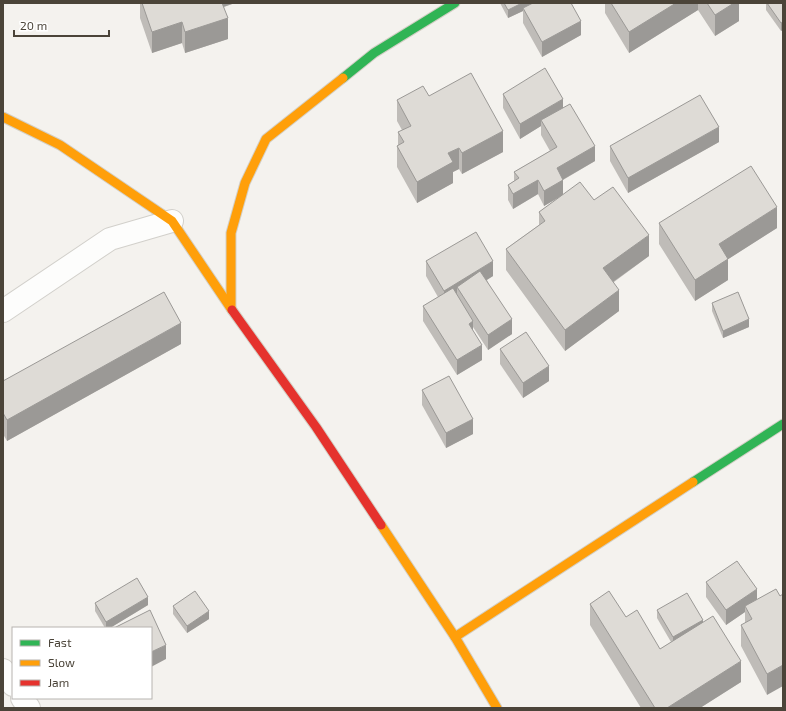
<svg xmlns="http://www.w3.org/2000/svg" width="786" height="711" font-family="'Exo 2',sans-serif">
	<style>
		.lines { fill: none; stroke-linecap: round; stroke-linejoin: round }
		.street-casing { stroke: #d2d0cb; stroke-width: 24 }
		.fast-casing { stroke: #d3cfc5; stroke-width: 11 }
		.slow-casing { stroke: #d3cfc5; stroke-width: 11 }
		.jam-casing { stroke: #d3cfc5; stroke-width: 11 }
		.street { stroke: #fdfdfc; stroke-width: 22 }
		.fast { stroke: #30b455; stroke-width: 9 }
		.slow { stroke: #ff9f0a; stroke-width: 9 }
		.jam { stroke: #e5322d; stroke-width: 9 }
		.wall { fill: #bfbcb8 }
		.shaded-wall { fill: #9b9996 }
		.building { fill: #dedbd6; stroke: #9b9996 }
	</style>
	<rect width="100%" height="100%" fill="#f4f2ee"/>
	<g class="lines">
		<defs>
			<g id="street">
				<path d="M3 311 110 239 172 221"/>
				<path d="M3 670 13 685"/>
				<path d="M22 698 29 708"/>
			</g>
			<g id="fast">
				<path d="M343 78 374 53 455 3"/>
				<path d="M693 482 783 424"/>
			</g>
			<g id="slow">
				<path d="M3 117 60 145 172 221 232 310"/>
				<path d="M231 308V233L245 183 266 139 343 78"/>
				<path d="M381 525 455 637 497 708"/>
				<path d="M455 637 693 482"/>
			</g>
			<path id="jam" d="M232 310 316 427 381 525"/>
		</defs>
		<use href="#street" class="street-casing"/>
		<use href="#fast" class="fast-casing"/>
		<use href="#slow" class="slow-casing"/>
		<use href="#jam" class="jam-casing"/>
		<use href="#street" class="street"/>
		<use href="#fast" class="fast"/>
		<use href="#slow" class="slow"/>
		<use href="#jam" class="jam"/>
	</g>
	<g class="wall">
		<path d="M140 3H235L224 7 228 39 185 53 182 43 152 53 140 18Z"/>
		<path d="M500 3H571L581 35 542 57 523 23V11L508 18Z"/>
		<path d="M605 3H739V21L715 36 698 10 629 53 605 13Z"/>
		<path d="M766 3H783L781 31 766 10Z"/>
		<path d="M503 94 563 108 595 161 563 180V194L594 200 649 256 614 282 619 311 565 351 506 270V249L539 225V212L558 198 544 206 538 194 513 209 508 200V185L514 181V172L550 151 541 135V126L520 139 503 108Z"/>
		<path d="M429 96 503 152 462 174 459 169 453 172V183L417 203 397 167V146L398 145V132L402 130 397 121V100Z"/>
		<path d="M719 142 628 193 610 161V146Z"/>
		<path d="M659 223 777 228 728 259V280L695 301 659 244Z"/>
		<path d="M426 261 493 276 487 280 512 334 488 350 473 327V332L482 360 457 375 423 321V306L438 297 426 276Z"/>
		<path d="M712 303 749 327 723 338 712 311Z"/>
		<path d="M181 344 7 441 3 434V381Z"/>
		<path d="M500 349 549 381 523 398 500 364Z"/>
		<path d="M422 390 473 434 446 448 422 405Z"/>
		<path d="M706 582 757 600 776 589 767 695 741 646V625L745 623V612L726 625 706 597Z"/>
		<path d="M95 603 148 605 110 628H105L95 611Z"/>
		<path d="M590 604 660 649 671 642 657 618V610L703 623 741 682 700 708H641L590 625Z"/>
		<path d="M173 606 209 619 187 633 173 614Z"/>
	</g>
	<g class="shaded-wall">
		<path d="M217 3H235L217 9Z"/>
		<path d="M522 3H538L523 8V11L508 18V10Z"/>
		<path d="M676 3H698V10L629 53V32Z"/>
		<path d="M734 3H739V21L715 36V15Z"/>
		<path d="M228 18V39L185 53V32Z"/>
		<path d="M581 21V35L542 57V42Z"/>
		<path d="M182 22V43L152 53V32Z"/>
		<path d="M783 22V30L781 31V23Z"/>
		<path d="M563 99V114L541 120V126L520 139V124Z"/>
		<path d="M719 127V142L628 193V178Z"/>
		<path d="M503 131V152L462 174V153Z"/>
		<path d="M595 146V161L557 183V168Z"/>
		<path d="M459 148V169L453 172V183L417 203V182L448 153Z"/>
		<path d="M538 180V194L513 209V194Z"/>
		<path d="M563 180V195L544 206V191Z"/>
		<path d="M777 207V228L719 265V244Z"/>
		<path d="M649 235V256L603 289V268Z"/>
		<path d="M728 259V280L695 301V280Z"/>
		<path d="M493 261V276L462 295 457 287V298L444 306V291Z"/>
		<path d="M619 290V311L565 351V330Z"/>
		<path d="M512 319V334L488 350V335Z"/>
		<path d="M749 319V327L723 338V331Z"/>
		<path d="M473 321V336L469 324Z"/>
		<path d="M181 323V344L7 441V420Z"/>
		<path d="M482 345V360L457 375V360Z"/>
		<path d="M549 366V381L523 398V383Z"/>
		<path d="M473 419V434L446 448V433Z"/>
		<path d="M757 589V604L745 606V612L726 625V610Z"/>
		<path d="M148 597V605L110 628H106V622Z"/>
		<path d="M209 611V619L187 633V626Z"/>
		<path d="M703 620V627L673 645V637Z"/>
		<path d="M166 645V659L151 667V652Z"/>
		<path d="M741 661V682L700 708H667Z"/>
		<path d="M783 665V686L767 695V674Z"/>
	</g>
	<g class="building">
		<path d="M142 3H222L228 18 185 32 182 22 152 32Z"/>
		<path d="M504 3H522L508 10Z"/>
		<path d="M533 3H571L581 21 542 42 523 8Z"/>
		<path d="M611 3H676L629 32Z"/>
		<path d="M707 3H734L715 15Z"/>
		<path d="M767 3H783V22L781 23Z"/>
		<path d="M545 68 563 99 520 124 503 94Z"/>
		<path d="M471 73 503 131 462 153 459 148 448 153 453 162 417 182 397 146 404 142 398 132 411 126 397 100 423 86 429 96Z"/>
		<path d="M700 95 719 127 628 178 610 146Z"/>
		<path d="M570 104 595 146 557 168 563 180 544 191 538 180 513 194 508 185 519 178 514 172 557 147 541 120Z"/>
		<path d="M751 166 777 207 719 244 728 259 695 280 659 223Z"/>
		<path d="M580 182 594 200 613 187 649 235 603 268 619 290 565 330 506 249 545 221 539 212Z"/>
		<path d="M476 232 493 261 444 291 426 261Z"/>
		<path d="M480 271 512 319 488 335 457 287Z"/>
		<path d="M453 288 473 321 469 324 482 345 457 360 423 306Z"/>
		<path d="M164 292 181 323 7 420 3 413V381Z"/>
		<path d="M738 292 749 319 723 331 712 303Z"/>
		<path d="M526 332 549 366 523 383 500 349Z"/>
		<path d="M449 376 473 419 446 433 422 390Z"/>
		<path d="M737 561 757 589 726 610 706 582Z"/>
		<path d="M137 578 148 597 106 622 95 603Z"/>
		<path d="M776 589 780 596 783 594V665L767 674 741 625 752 619 745 606Z"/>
		<path d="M195 591 209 611 187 626 173 606Z"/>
		<path d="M609 591 626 617 637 610 660 649 713 616 741 661 667 708H655L590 604Z"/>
		<path d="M687 593 703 620 673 637 657 610Z"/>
		<path d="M150 610 166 645 151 652V628H114Z"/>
	</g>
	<rect width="786" height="711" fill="none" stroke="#4b4439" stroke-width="8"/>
	<rect x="12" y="627" width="140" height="72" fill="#ffffff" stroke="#b7b4b0"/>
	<rect x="20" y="640" width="20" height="6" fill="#30b455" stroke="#b7b4b0"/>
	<text x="48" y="647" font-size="12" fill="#4b4439">Fast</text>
	<rect x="20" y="660" width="20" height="6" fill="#ff9f0a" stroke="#b7b4b0"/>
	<text x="48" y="667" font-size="12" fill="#4b4439">Slow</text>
	<rect x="20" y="680" width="20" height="6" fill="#e5322d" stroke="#b7b4b0"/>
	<text x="48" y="687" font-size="12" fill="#4b4439">Jam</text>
	<path d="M14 30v6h95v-6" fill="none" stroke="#4b4439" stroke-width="2"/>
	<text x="20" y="30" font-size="12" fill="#4b4439" stroke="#ffffff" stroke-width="3" paint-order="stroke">20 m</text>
</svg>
